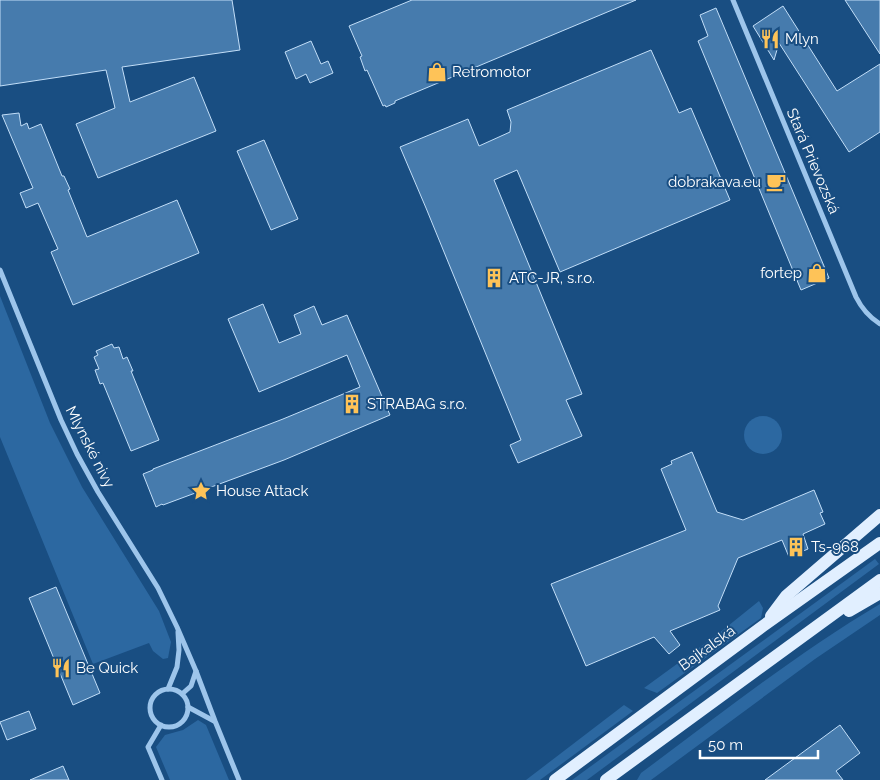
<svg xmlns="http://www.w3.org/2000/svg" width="880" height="780" font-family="Raleway,sans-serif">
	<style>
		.green { fill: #2c68a1 }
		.building { fill: #467bad; stroke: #c2def8 }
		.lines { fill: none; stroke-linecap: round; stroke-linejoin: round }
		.street { stroke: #9dc5eb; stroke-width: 5 }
		.primary { stroke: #e1efff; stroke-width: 12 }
		.labels { text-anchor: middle; stroke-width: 4; stroke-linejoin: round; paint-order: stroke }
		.poi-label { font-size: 15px; fill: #fff; stroke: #194e82; text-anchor: start }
		.street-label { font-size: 15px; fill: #fff; stroke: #194e82 }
	</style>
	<rect width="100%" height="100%" fill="#194e82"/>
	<g class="green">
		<path d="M0 296 50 423 82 487 159 611 171 642 168 658 163 659 153 651 149 643 93 664 0 437Z"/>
		<circle cx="763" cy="435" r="19"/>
		<path d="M875 559 879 564 587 780H572Z"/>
		<path d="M759 601 763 608 761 618 657 693 644 688 718 634Z"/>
		<path d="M880 604V615L815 659 651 780H637L641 773C719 715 796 654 880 604Z"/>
		<path d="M624 705 633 711 540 780H526Z"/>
		<path d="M198 720 206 725 229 780H170L156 747 165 735 183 730Z"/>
	</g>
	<g class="building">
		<path d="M0 0H232L240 50 122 67 130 102 194 77 216 131 98 178 76 124 115 108 106 70 0 86Z"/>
		<path d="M412 0H636L395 101V103L386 107 385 105 383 106 367 70 365 71 360 57 362 56 349 26Z"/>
		<path d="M845 0H880V54Z"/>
		<path d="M783 6 837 91 880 64V132L849 152 779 43 774 60 753 26Z"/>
		<path d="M716 8 829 278 801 290 698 41 708 36 700 15Z"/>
		<path d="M311 41 321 64 328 61 333 73 310 83 306 74 296 79 285 52Z"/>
		<path d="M651 50 679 113 691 108 730 200 560 272 517 170 494 180 582 394 566 400 582 436 518 463 510 445 521 440 426 208 400 147 468 119 479 146 510 132 511 122 507 110Z"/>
		<path d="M19 113 21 126 27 123 29 129 41 124 62 176H64L70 189 68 190 87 237 177 200 199 253 73 305 51 252 58 249 38 203 26 208 20 193 33 188 2 115Z"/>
		<path d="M264 140 298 219 271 230 237 151Z"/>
		<path d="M263 304 279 343 301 334 294 315 314 306 322 325 347 315 390 415 284 460 163 505 162 504 156 507 143 474 153 470V469L283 419 360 387 347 355 259 392 228 319Z"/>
		<path d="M112 344 114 348 119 347 123 359 127 357 133 371H131L159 440 131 451 103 383 100 384 95 370 99 369 94 357 98 355 96 351Z"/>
		<path d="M692 452 717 512 743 520 814 490 823 512 820 513 825 524 803 534 808 549 789 557 782 540 738 558 718 606 720 610 670 631 680 645 669 654 654 637 586 666 551 584 686 530 661 469 672 464 671 461Z"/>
		<path d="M56 587 100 693 73 705 29 598Z"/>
		<path d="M29 711 36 729 7 740 0 722Z"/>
		<path d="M840 725 860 753 836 771 843 780H765Z"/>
		<path d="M63 766 69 780H30Z"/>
	</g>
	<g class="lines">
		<g class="street">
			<path d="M733 0 856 297C862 309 869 317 880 324"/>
			<path d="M0 270 61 420 77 454 98 492 158 588 177 627 196 671 215 721 239 780"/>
			<circle cx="169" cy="708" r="19"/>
			<path d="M168 689 177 667 179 650 178 632"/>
			<path d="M182 694 191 686 196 671"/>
			<path d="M188 707 214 721"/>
			<path d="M161 725 148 747 162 780"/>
		</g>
		<g class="primary">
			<path d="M849 611 880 593"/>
			<path d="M771 616 786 596 880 515"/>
			<path d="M555 780 763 626 880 543"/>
			<path d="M606 780 880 580"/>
		</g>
	</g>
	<defs>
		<symbol id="restaurant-bare" viewBox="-9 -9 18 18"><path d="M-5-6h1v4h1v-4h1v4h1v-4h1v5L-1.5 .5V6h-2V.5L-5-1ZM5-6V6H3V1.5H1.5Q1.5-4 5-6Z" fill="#fec358" stroke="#194e82" stroke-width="2.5" paint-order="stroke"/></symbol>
		<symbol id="shop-bare" viewBox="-9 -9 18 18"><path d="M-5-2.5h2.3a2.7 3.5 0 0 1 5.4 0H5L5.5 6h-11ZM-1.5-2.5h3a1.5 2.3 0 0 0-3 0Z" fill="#fec358" stroke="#194e82" stroke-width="2.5" paint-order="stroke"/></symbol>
		<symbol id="cafe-bare" viewBox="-9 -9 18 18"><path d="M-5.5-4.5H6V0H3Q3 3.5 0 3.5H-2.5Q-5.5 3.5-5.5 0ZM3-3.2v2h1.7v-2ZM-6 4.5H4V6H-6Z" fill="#fec358" stroke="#194e82" stroke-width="2.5" paint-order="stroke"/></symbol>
		<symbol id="building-bare" viewBox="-9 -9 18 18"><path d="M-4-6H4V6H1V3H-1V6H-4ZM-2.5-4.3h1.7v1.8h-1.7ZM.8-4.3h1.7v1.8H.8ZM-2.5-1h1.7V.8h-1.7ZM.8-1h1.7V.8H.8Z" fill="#fec358" stroke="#194e82" stroke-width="2.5" paint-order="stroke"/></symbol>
		<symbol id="sight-bare" viewBox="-9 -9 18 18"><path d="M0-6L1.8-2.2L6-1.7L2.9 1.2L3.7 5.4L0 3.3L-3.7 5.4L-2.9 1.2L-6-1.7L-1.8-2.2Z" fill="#fec358" stroke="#194e82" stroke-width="2.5" paint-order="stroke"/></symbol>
	</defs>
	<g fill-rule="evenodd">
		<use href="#restaurant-bare" x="756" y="25" width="28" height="28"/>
		<use href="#shop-bare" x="423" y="58" width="28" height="28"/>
		<use href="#cafe-bare" x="762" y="168" width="28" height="28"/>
		<use href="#shop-bare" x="803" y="259" width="28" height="28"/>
		<use href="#building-bare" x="480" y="264" width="28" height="28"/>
		<use href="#building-bare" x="338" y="390" width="28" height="28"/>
		<use href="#sight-bare" x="187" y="477" width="28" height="28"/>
		<use href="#building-bare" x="782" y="533" width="28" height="28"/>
		<use href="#restaurant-bare" x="47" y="654" width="28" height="28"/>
	</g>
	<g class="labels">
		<g class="poi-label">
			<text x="785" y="44">Mlyn</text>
			<text x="452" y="77">Retromotor</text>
			<text x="761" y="187" text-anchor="end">dobrakava.eu</text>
			<text x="802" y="278" text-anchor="end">fortep</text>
			<text x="509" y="283">ATC-JR, s.r.o.</text>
			<text x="367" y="409">STRABAG s.r.o.</text>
			<text x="216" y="496">House Attack</text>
			<text x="811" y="552">Ts-968</text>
			<text x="76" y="673">Be Quick</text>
		</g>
		<g class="street-label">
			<text transform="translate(813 161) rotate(67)" y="5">Stará Prievozská</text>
			<text transform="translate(90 447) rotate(63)" y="5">Mlynské nivy</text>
			<text transform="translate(707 648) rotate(-36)" y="5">Bajkalská</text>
		</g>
	</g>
	<path d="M700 750v8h118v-8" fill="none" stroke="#ffffff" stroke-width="2.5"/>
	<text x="708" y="750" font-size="15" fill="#ffffff" stroke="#194e82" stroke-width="4" paint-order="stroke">50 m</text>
</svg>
